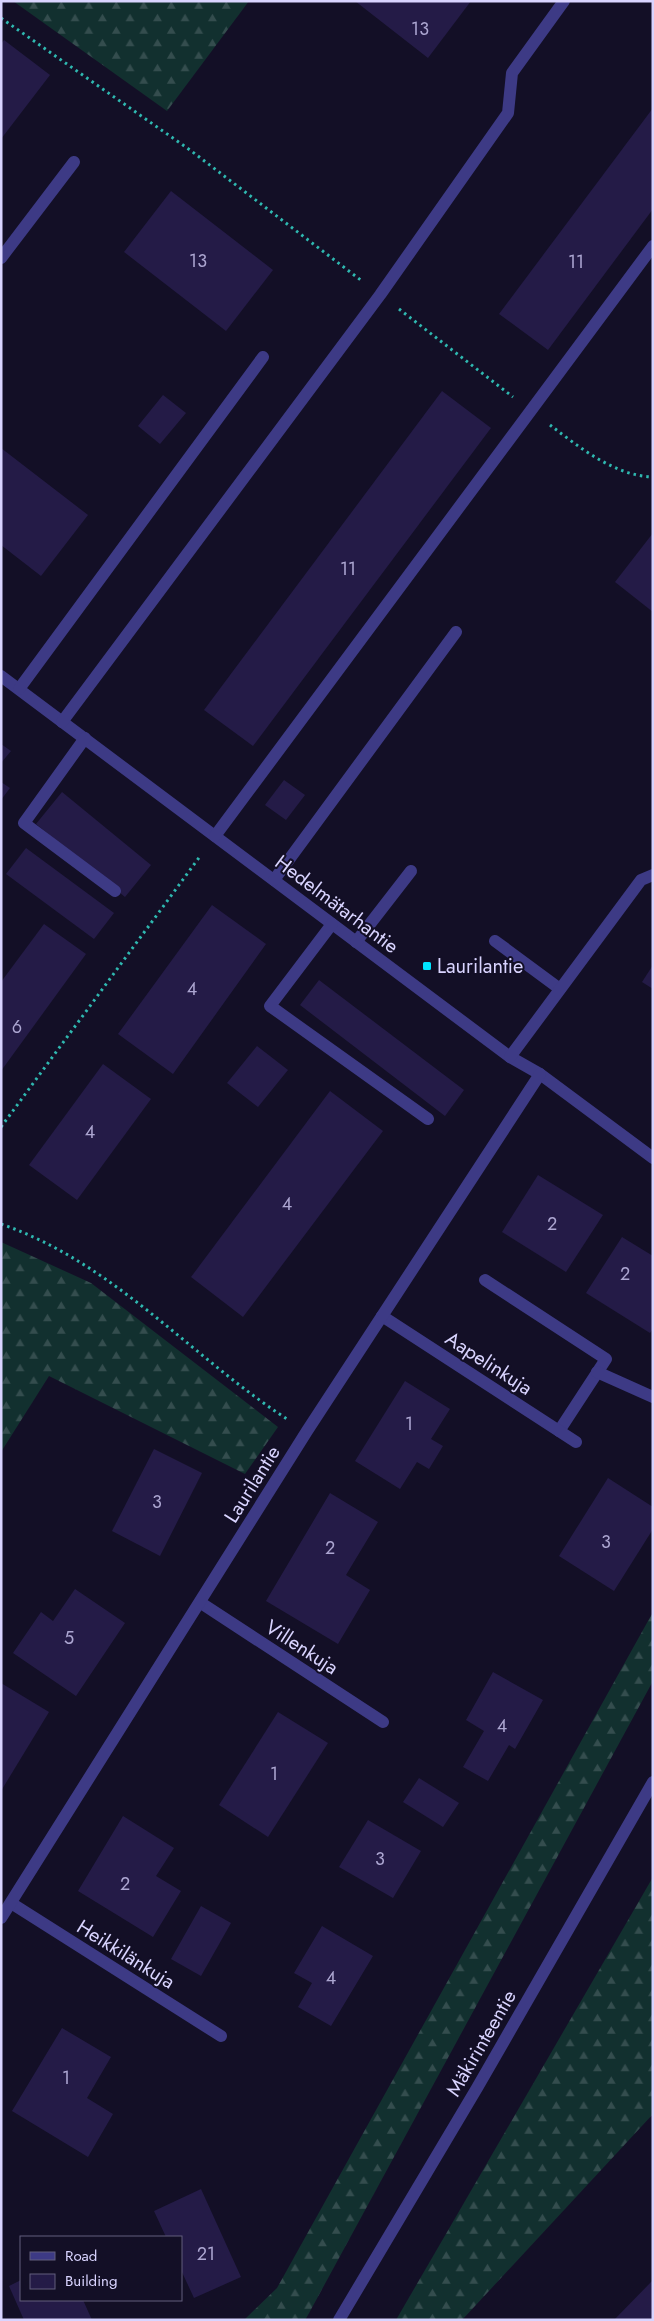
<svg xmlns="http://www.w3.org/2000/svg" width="654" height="2321" font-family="Jost,sans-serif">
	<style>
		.forest { fill: url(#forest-firs) }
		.building { fill: #241b47 }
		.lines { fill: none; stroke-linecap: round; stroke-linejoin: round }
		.path { stroke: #2fb8b0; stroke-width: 3; stroke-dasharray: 2.5 4; stroke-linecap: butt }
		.minor { stroke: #3d3a85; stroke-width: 12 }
		.poi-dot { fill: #00e5ff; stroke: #130f26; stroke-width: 2 }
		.labels { text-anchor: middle; stroke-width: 4; stroke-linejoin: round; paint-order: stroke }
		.number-label { font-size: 18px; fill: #aca6d1 }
		.street-label { font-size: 20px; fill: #d9d4ff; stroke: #130f26 }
		.poi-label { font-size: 20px; fill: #d9d4ff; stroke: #130f26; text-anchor: start }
	</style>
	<defs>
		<pattern id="forest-firs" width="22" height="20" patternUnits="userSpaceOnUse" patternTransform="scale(1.25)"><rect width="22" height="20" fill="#12302f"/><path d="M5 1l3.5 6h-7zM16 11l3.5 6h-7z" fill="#344d4e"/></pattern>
	</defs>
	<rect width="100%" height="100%" fill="#130f26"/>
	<g class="forest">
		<path d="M13 1H249L167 111Z"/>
		<path d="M1 1242 91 1283 278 1427 245 1474 49 1376 1 1452Z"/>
		<path d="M653 1612V1681L308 2315 305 2320H244L277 2288Z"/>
		<path d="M653 1877V2114L462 2320H396Z"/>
	</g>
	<g class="building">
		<path d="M355 1H471L428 58Z"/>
		<path d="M4 40 50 75 1 139V44Z"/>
		<path d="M653 108V209L548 350 499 314Z"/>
		<path d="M171 191 273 270 226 331 124 252Z"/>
		<path d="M442 391 491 428 253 746 204 710Z"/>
		<path d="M163 395 186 413 160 444 138 426Z"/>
		<path d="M1 448 88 515 41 576 1 545Z"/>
		<path d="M653 533V612L615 582Z"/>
		<path d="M1 744 11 751 1 763Z"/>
		<path d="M284 780 305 795 286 820 265 805Z"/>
		<path d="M1 782 10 788 1 800Z"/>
		<path d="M62 792 151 865 125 897 36 824Z"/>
		<path d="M26 848 114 913 94 939 6 874Z"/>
		<path d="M212 905 266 944 173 1074 118 1034Z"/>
		<path d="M44 924 86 954 1 1071V982Z"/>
		<path d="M653 965V989L642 982Z"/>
		<path d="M319 980 464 1090 445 1116 300 1005Z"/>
		<path d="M257 1046 288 1070 258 1107 227 1083Z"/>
		<path d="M103 1064 151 1099 77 1200 29 1165Z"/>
		<path d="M330 1091 383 1131 243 1317 191 1277Z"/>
		<path d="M538 1175 603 1215 566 1272 502 1232Z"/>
		<path d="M622 1237 653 1256V1329L650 1333 586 1293Z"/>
		<path d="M405 1381 450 1409 431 1439 443 1446 429 1469 417 1462 400 1489 355 1461Z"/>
		<path d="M154 1449 202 1473 160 1556 112 1531Z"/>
		<path d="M608 1478 653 1507V1529L614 1591 559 1556Z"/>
		<path d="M330 1493 378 1522 346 1575 370 1590 338 1644 266 1601Z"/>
		<path d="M75 1589 125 1623 76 1696 13 1653 41 1612 53 1621Z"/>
		<path d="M493 1672 543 1700 515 1749 509 1745 488 1781 463 1767 484 1731 466 1720Z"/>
		<path d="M1 1683 49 1712 1 1791Z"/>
		<path d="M278 1712 328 1743 268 1837 219 1805Z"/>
		<path d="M419 1778 459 1803 443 1827 403 1802Z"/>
		<path d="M123 1816 174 1848 156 1876 181 1891 153 1937 78 1891Z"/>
		<path d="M368 1820 421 1851 393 1898 339 1867Z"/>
		<path d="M201 1906 231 1923 201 1976 171 1959Z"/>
		<path d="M322 1926 373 1956 331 2026 298 2007 312 1983 294 1973Z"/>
		<path d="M62 2028 111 2057 87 2098 113 2114 88 2157 12 2111Z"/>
		<path d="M201 2189 241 2277 194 2298 181 2270V2237H166L154 2211Z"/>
		<path d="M21 2280V2300H83L92 2320H24L9 2286Z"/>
		<path d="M653 2280V2320H614Z"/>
	</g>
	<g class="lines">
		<g class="path">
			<path d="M1 18 190 150 362 281"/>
			<path d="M399 309 513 397"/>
			<path d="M550 425C579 447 615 476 653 477"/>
			<path d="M1 1127 201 855"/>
			<path d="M1 1224C114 1263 190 1356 287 1419"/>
		</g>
		<g class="minor">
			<path d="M1 258 74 162"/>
			<path d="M1 676 510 1057 540 1074 653 1158"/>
			<path d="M19 689 263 357"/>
			<path d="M62 722 380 295 508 113 512 73 564 1"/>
			<path d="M85 738 24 823 115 891"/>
			<path d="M215 836 653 246"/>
			<path d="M274 880 456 632"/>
			<path d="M332 924 270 1006 428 1119"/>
			<path d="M495 941 560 989"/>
			<path d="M356 942 411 871"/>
			<path d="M510 1057 641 880 653 875"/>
			<path d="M485 1280 606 1359 559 1431"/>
			<path d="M382 1316 576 1442"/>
			<path d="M597 1372 653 1397"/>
			<path d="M201 1603 383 1722"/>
			<path d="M11 1903 221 2036"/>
			<path d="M1 1918 307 1431 540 1074"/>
			<path d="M339 2320 477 2088 653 1782"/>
		</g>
	</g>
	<rect class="poi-dot" x="422" y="961" width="10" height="10" rx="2.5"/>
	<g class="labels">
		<g class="number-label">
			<text x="420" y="35">13</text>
			<text x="198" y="267">13</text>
			<text x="576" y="268">11</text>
			<text x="348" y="575">11</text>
			<text x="192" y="995">4</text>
			<text x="17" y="1033">6</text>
			<text x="90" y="1138">4</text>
			<text x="287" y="1210">4</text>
			<text x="552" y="1230">2</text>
			<text x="625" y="1280">2</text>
			<text x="409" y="1430">1</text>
			<text x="157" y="1508">3</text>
			<text x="606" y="1548">3</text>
			<text x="330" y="1554">2</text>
			<text x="69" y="1644">5</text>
			<text x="502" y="1732">4</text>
			<text x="274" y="1780">1</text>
			<text x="380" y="1865">3</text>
			<text x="125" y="1890">2</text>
			<text x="331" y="1984">4</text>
			<text x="66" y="2084">1</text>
			<text x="206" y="2260">21</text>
		</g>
		<g class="street-label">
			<text transform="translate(337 904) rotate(37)" y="7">Hedelmätarhantie</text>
			<text transform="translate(489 1363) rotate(33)" y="7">Aapelinkuja</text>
			<text transform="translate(252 1484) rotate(-58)" y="7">Laurilantie</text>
			<text transform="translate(302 1647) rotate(33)" y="7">Villenkuja</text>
			<text transform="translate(126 1954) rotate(32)" y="7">Heikkilänkuja</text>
			<text transform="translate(481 2043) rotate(-60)" y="7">Mäkirinteentie</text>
		</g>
		<g class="poi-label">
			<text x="437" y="973">Laurilantie</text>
		</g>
	</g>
	<rect width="654" height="2321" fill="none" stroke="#d9d4ff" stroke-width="5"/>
	<rect x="20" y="2236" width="162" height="65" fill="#130f26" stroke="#625e7d"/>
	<rect x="30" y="2252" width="25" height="8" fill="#3d3a85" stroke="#625e7d"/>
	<text x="65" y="2261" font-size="15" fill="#d9d4ff">Road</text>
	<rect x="30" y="2274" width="25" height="15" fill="#241b47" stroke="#625e7d"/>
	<text x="65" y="2286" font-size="15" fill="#d9d4ff">Building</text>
</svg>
